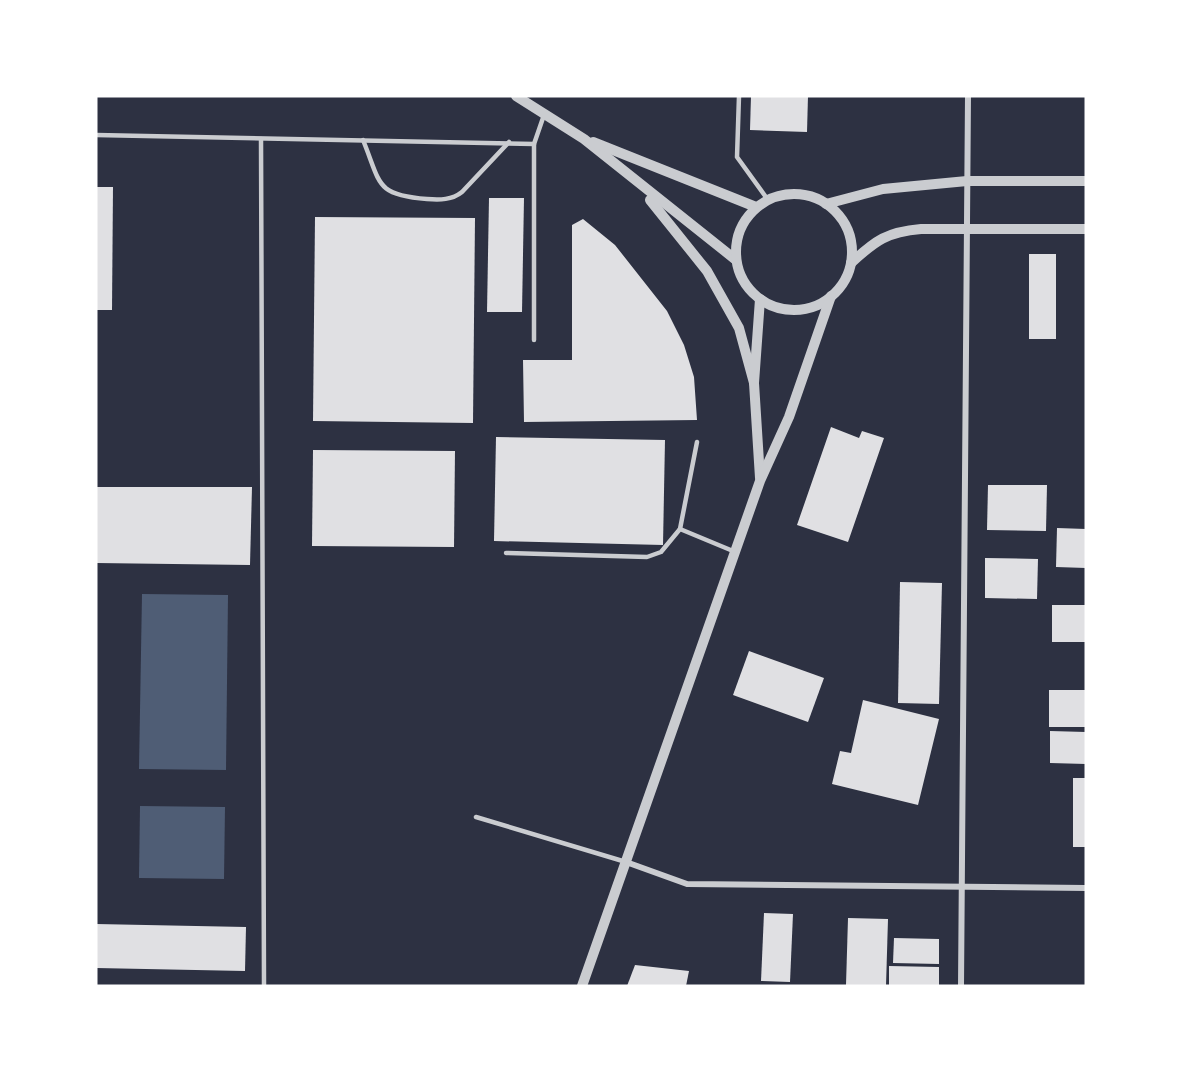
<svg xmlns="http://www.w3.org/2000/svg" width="1182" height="1082" font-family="'Titillium Web',sans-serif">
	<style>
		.water { fill: #4f5d75 }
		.building { fill: #e0e0e3 }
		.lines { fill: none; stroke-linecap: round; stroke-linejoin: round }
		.service { stroke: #caccd0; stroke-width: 4.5 }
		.minor { stroke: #caccd0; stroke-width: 6 }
		.tertiary { stroke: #caccd0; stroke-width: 10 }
	</style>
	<rect width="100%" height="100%" fill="#2d3142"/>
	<g class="water">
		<path d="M142 594 228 595 226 770 139 769Z"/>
		<path d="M140 806 225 807 224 879 139 878Z"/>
	</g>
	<g class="building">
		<path d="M751 96H808L807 132 750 130Z"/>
		<path d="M96 187H113L112 310H96Z"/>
		<path d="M489 198H524L522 312H487Z"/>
		<path d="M315 217 475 218 473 423 313 421Z"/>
		<path d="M583 219 615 245 667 311 684 345 694 377 697 420 524 422 523 360H572V225Z"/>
		<rect x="1029" y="254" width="27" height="85"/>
		<path d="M831 427 859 438 862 431 884 438 848 542 797 525Z"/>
		<path d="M496 437 665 440 663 545 494 541Z"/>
		<path d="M313 450 455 451 454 547 312 546Z"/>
		<path d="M988 485H1047L1046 531 987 530Z"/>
		<path d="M96 487H252L250 565 96 563Z"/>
		<path d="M1057 528 1086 529V568L1056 567Z"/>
		<path d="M985 558 1038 559 1037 599 985 598Z"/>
		<path d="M900 582 942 583 939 704 898 703Z"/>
		<rect x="1052" y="605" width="34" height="37"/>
		<path d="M749 651 824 678 808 722 733 695Z"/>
		<rect x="1049" y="690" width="37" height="37"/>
		<path d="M863 700 939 719 918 805 832 784 840 751 851 753Z"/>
		<path d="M1050 731 1086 732V764L1050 763Z"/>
		<rect x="1073" y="778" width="13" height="69"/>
		<path d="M764 913 793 914 790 982 761 981Z"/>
		<path d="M848 918 888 919 886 986 846 985Z"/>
		<path d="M96 924 246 927 245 971 96 968Z"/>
		<path d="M894 938 939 939V964L893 963Z"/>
		<path d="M635 965 689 971 686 986H627Z"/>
		<path d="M889 966 939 967V986H889Z"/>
	</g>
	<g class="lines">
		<g class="service">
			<path d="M739 96 737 157 768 200"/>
			<path d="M96 135 534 144 544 115"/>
			<path d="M261 139 264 986"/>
			<path d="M363 140C381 184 375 195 427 199 440 200 452 200 462 192L509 142"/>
			<path d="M534 144V340"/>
			<path d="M680 529 697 442"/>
			<path d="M506 553 647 557 661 552 680 529 733 551"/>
			<path d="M476 817 626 862"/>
		</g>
		<g class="minor">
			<path d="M626 862 687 884 1086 888"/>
			<path d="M961 986 968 96"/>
		</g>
		<g class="tertiary">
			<path d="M516 96 584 139 736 260"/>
			<path d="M593 142 756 207"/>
			<circle cx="794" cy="252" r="58"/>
			<path d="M650 200 707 271 739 328 754 383"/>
			<path d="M826 204 883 189 967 181H1086"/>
			<path d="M851 263C876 240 887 232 921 229H1086"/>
			<path d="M760 478 754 383 760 299"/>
			<path d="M582 986 760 481 789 417 831 296"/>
		</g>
	</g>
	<rect width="1182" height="1082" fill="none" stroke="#ffffff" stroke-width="195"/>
</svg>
